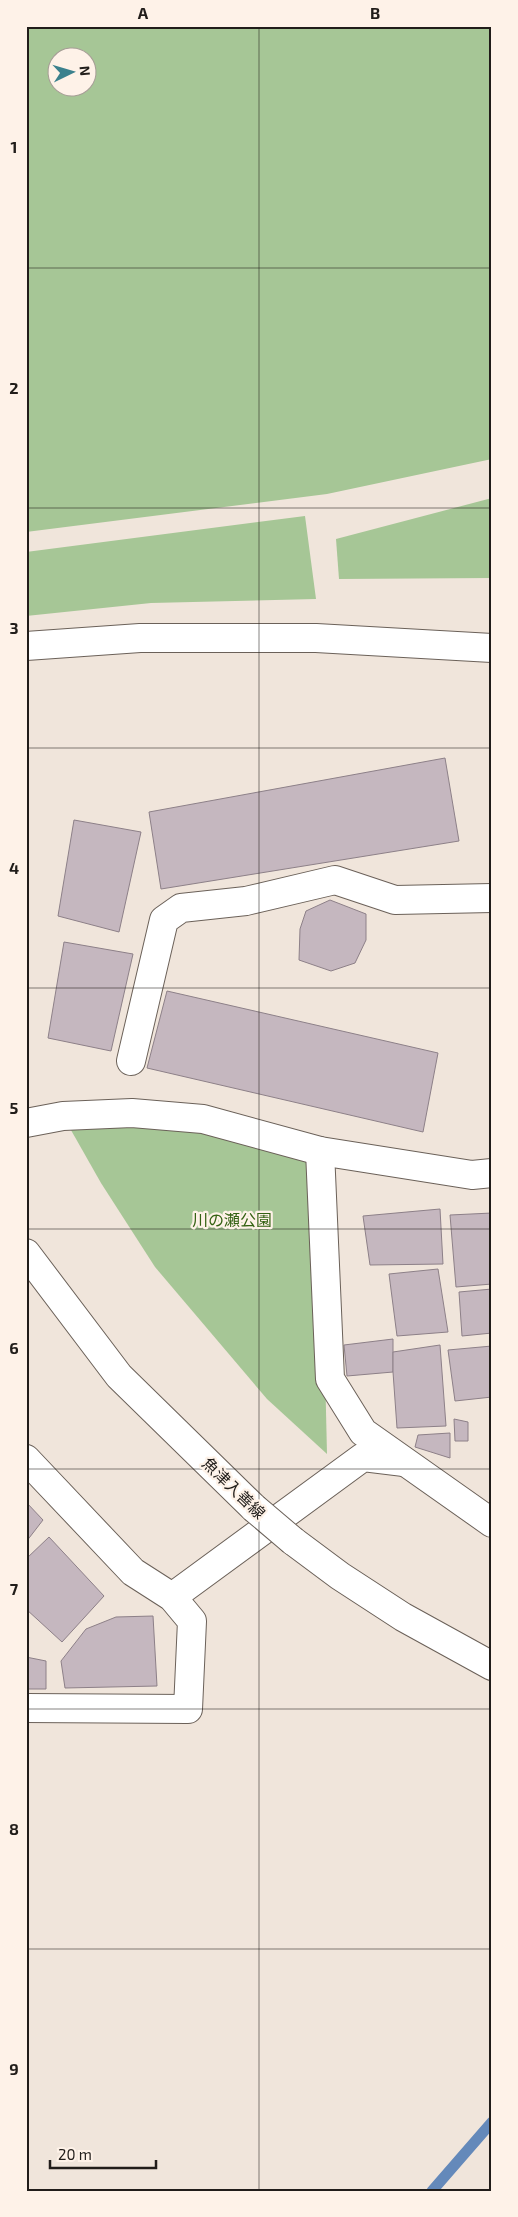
<svg xmlns="http://www.w3.org/2000/svg" width="518" height="2217" font-family="'Exo 2','Noto Sans JP',sans-serif">
	<style>
		.green { fill: #a6c696; fill-rule: evenodd }
		.lines { fill: none; stroke-linecap: round; stroke-linejoin: round }
		.stream { stroke: #6489ba; stroke-width: 11 }
		.building { fill: #c5b7bf; stroke: #8d8088 }
		.minor-casing { stroke: #6b6159; stroke-width: 30 }
		.major-casing { stroke: #6b6159; stroke-width: 30 }
		.minor { stroke: #fff; stroke-width: 28 }
		.major { stroke: #fff; stroke-width: 28 }
		.major-bridge-casing { stroke: #6b6159; stroke-width: 30; stroke-linecap: butt }
		.major-bridge { stroke: #fff; stroke-width: 28 }
		.grid { fill: none; stroke: #211d1a; stroke-width: 1; stroke-opacity: 0.55 }
		.labels { text-anchor: middle; stroke-width: 4.5; stroke-linejoin: round; paint-order: stroke }
		.park-label { font-size: 16px; fill: #346213; stroke: #fef2e8 }
		.street-label { font-size: 16px; fill: #211d1a; stroke: #fef2e8 }
		.neatline { fill: none; stroke: #211d1a; stroke-width: 2 }
		.grid-label { font-size: 16px; text-anchor: middle; font-weight: bold; fill: #211d1a }
	</style>
	<rect width="100%" height="100%" fill="#f0e5db"/>
	<g class="green">
		<path d="M26 26H492V459L327 494 26 532ZM58 58H88V88H58Z"/>
		<path d="M492 498V578L339 579 336 539Z"/>
		<path d="M305 516 316 599 151 603 26 616V552Z"/>
		<path d="M132 1113 320 1151 327 1454 267 1399 155 1267 101 1183 63 1116Z"/>
	</g>
	<g class="lines">
		<path class="stream" d="M432 2191 492 2122"/>
	</g>
	<g class="building">
		<path d="M445 758 459 841 161 889 149 812Z"/>
		<path d="M74 820 141 832 119 932 58 916Z"/>
		<path d="M330 900 366 914V940L355 963 331 971 299 960 300 929 306 911Z"/>
		<path d="M64 942 133 954 111 1051 48 1038Z"/>
		<path d="M167 991 438 1053 423 1132 147 1068Z"/>
		<path d="M440 1209 443 1264 370 1265 363 1216Z"/>
		<path d="M492 1213V1284L456 1287 450 1215Z"/>
		<path d="M438 1269 448 1332 397 1336 389 1274Z"/>
		<path d="M492 1289V1333L462 1336 459 1292Z"/>
		<path d="M393 1339V1372L347 1376 344 1345Z"/>
		<path d="M440 1345 446 1426 397 1428 393 1372V1352Z"/>
		<path d="M492 1346V1397L455 1401 448 1350Z"/>
		<path d="M454 1419 468 1422V1441H455Z"/>
		<path d="M450 1433V1458L415 1447 418 1435Z"/>
		<path d="M26 1502 43 1520 26 1542Z"/>
		<path d="M49 1537 104 1596 62 1642 26 1609V1559Z"/>
		<path d="M153 1616 157 1686 65 1688 61 1661 86 1629 116 1617Z"/>
		<path d="M26 1657 46 1661V1689H26Z"/>
	</g>
	<g class="lines">
		<defs>
			<g id="minor">
				<path d="M26 646 140 638H316L492 648"/>
				<path d="M131 1061 164 920 181 908 246 901 335 880 395 900 492 898"/>
				<path d="M26 1123 63 1116 132 1113 203 1119 320 1151 472 1175 492 1173"/>
				<path d="M320 1151 330 1379 363 1432 492 1523"/>
				<path d="M26 1459 133 1572 172 1597 192 1621 188 1709 26 1708"/>
				<path d="M172 1597 363 1457 404 1462"/>
			</g>
			<g id="major">
				<path d="M26 1253 119 1376 254 1508"/>
				<path d="M293 1541 340 1576 403 1617 492 1666"/>
			</g>
		</defs>
		<use href="#minor" class="minor-casing"/>
		<use href="#major" class="major-casing"/>
		<use href="#minor" class="minor"/>
		<use href="#major" class="major"/>
		<defs>
			<path id="major-bridge" d="M254 1508 293 1541"/>
		</defs>
		<use href="#major-bridge" class="major-bridge-casing"/>
		<use href="#major-bridge" class="major-bridge"/>
	</g>
	<path class="grid" d="M259 26V2191M26 268H492M26 508H492M26 748H492M26 988H492M26 1229H492M26 1469H492M26 1709H492M26 1949H492"/>
	<g class="labels">
		<g class="park-label">
			<text x="232" y="1226">川の瀬公園</text>
		</g>
		<g class="street-label">
			<text transform="translate(234 1488) rotate(44)" y="6">魚津入善線</text>
		</g>
	</g>
	<rect width="518" height="2217" fill="none" stroke="#fef2e8" stroke-width="55"/>
	<g transform="translate(72 72) rotate(85)"><circle r="24" fill="#fef2e8" stroke="#a69d96"/>
	<path d="M0-4L9 19L0 12L-9 19Z" fill="#3b818d"/>
	<text y="-8" font-size="14" font-weight="bold" text-anchor="middle" fill="#211d1a">N</text>
	</g>
	<path d="M50 2160v8h106v-8" fill="none" stroke="#211d1a" stroke-width="2.5"/>
	<text x="58" y="2160" font-size="15" fill="#211d1a" stroke="#fef2e8" stroke-width="4" paint-order="stroke">20 m</text>
	<rect x="28" y="28" width="462" height="2162" class="neatline"/>
	<g class="grid-label">
		<text x="143" y="19">A</text>
		<text x="375" y="19">B</text>
		<text x="14" y="153">1</text>
		<text x="14" y="394">2</text>
		<text x="14" y="634">3</text>
		<text x="14" y="874">4</text>
		<text x="14" y="1114">5</text>
		<text x="14" y="1354">6</text>
		<text x="14" y="1595">7</text>
		<text x="14" y="1835">8</text>
		<text x="14" y="2075">9</text>
	</g>
</svg>
